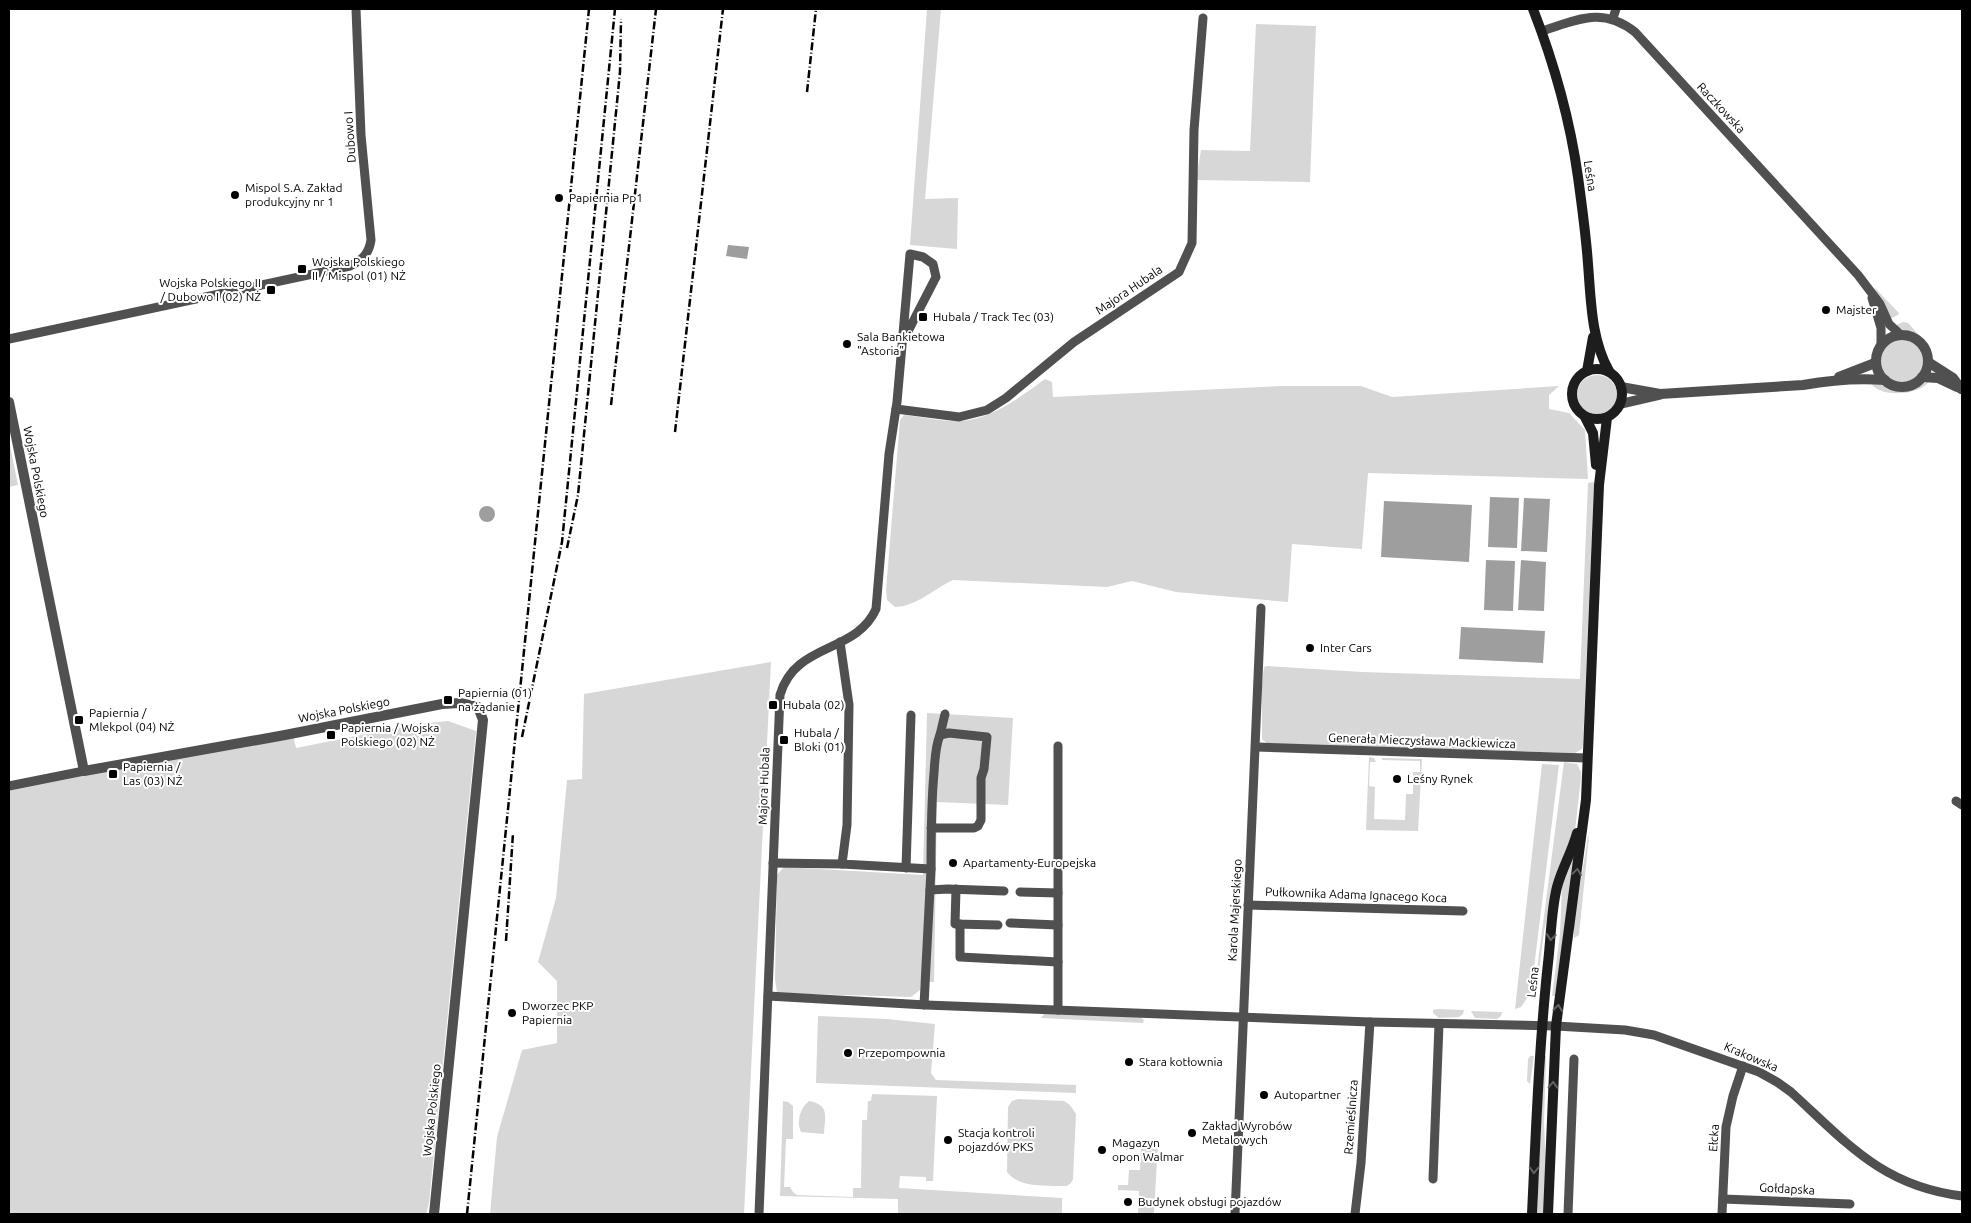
<svg xmlns="http://www.w3.org/2000/svg" width="1971" height="1223" font-family="Ubuntu,sans-serif">
	<style>
		.green { fill: #d7d7d7 }
		.water { fill: #9e9e9e }
		.lines { fill: none; stroke-linecap: round; stroke-linejoin: round }
		.minor { stroke: #505050; stroke-width: 9 }
		.tertiary { stroke: #505050; stroke-width: 10 }
		.secondary { stroke: #1d1d1d; stroke-width: 10 }
		.rail { stroke: #000; stroke-width: 2.5; stroke-dasharray: 8 2.5 1 2.5; stroke-linecap: butt }
		.oneway { stroke: #616161 }
		.poi-dot { fill: #000; stroke: #fff; stroke-width: 2 }
		.labels { text-anchor: middle; stroke-width: 4; stroke-linejoin: round; paint-order: stroke }
		.street-label { font-size: 12px; fill: #000; stroke: #fff }
		.poi-label { font-size: 12px; fill: #000; stroke: #fff; text-anchor: start }
	</style>
	<rect width="100%" height="100%" fill="#fff"/>
	<g class="green">
		<path d="M927 9H941L925 199 958 198 957 249 910 245Z"/>
		<path d="M1256 24 1316 26 1310 182 1196 180 1201 150 1250 151Z"/>
		<path d="M1874 287 1899 313 1898 315 1889 319Z"/>
		<path d="M1903 322 1908 323 1929 346 1916 335 1894 326Z"/>
		<circle cx="1902" cy="361" r="26"/>
		<circle cx="1597" cy="395" r="20"/>
		<path d="M1045 379 1052 382 1053 397 1281 386H1361L1392 397 1559 386 1549 395V409L1569 413 1585 430 1588 479 1368 473 1362 549 1292 544 1288 602 1176 592 1132 581 1107 587 953 580C934 589 915 607 895 607L887 600 886 590 900 420 904 415C922 417 945 422 963 421 995 417 1020 397 1045 379Z"/>
		<path d="M1930 380C1922 396 1876 399 1870 381L1899 391 1914 389Z"/>
		<path d="M9 440 18 485 9 487Z"/>
		<path d="M1594 482 1583 744 1582 749 1575 753 1268 744 1262 739V685L1264 667 1268 666 1362 672 1580 679 1588 483Z"/>
		<path d="M771 662 744 1214H490L497 1137 522 1050 557 1043V981L538 962 556 898 567 780 582 779 584 694Z"/>
		<path d="M927 713 1013 718 1008 805 937 802 934 982H921L920 990 911 997 777 993 775 979 777 875 784 867 923 875Z"/>
		<path d="M448 721 476 731 429 1203 426 1214H9V789L293 735 296 748 411 725Z"/>
		<path d="M1369 757 1374 758 1376 762H1370L1369 786 1375 787 1374 819 1405 820 1406 794H1413V772H1420V761L1382 760V758L1422 759 1418 831 1366 830Z"/>
		<path d="M1564 762 1577 764 1581 772V777L1575 831 1553 887 1544 932 1536 994 1534 993Z"/>
		<path d="M1542 764 1559 765 1531 992 1521 1007 1515 1009Z"/>
		<path d="M1588 836H1589L1579 935 1574 938V923Z"/>
		<path d="M1575 852 1555 996H1552L1560 934 1562 887 1565 874Z"/>
		<path d="M1438 1009 1464 1010 1463 1014 1459 1017 1439 1018 1433 1013V1010Z"/>
		<path d="M1471 1011 1502 1012 1501 1016 1497 1019 1475 1018Z"/>
		<path d="M1045 1013 1140 1017 1144 1020 1143 1023 1041 1018Z"/>
		<path d="M818 1016 887 1019 935 1024 931 1073 936 1080 1076 1085V1093L816 1083Z"/>
		<path d="M1530 1056H1534L1530 1084 1527 1081 1528 1059Z"/>
		<path d="M1544 1056H1546L1544 1123 1546 1167 1544 1214H1537Z"/>
		<path d="M872 1094 937 1096 933 1181H926V1177L900 1176 899 1188 1062 1198V1214H898V1199L780 1196 783 1101 788 1102 793 1106V1139H786L784 1187H790L793 1192 797 1195 853 1197V1188H861L862 1120H867L868 1101H871Z"/>
		<path d="M1018 1099 1064 1101 1070 1105 1076 1114 1073 1179 1071 1183 1067 1186C1048 1185 1020 1189 1007 1172L1008 1107 1012 1101Z"/>
		<path d="M809 1101C830 1105 825 1116 824 1134L801 1132C796 1122 800 1108 809 1101Z"/>
		<path d="M1141 1142H1158L1154 1214H1138L1139 1191 1118 1190V1185H1128L1129 1170H1140Z"/>
	</g>
	<g class="water">
		<path d="M728 245 749 247 747 259 726 256Z"/>
		<path d="M1490 497 1519 498 1517 548 1488 547Z"/>
		<path d="M1524 498 1550 499 1547 552 1521 551Z"/>
		<path d="M1384 501 1472 505 1469 562 1381 557Z"/>
		<circle cx="487" cy="514" r="8"/>
		<path d="M1486 560 1515 561 1513 611 1484 610Z"/>
		<path d="M1521 560 1546 562 1544 611 1518 610Z"/>
		<path d="M1461 627 1545 631 1543 663 1459 659Z"/>
	</g>
	<g class="lines">
		<g class="minor">
			<path d="M1613 18 1616 9"/>
			<path d="M1542 31C1577 20 1602 6 1635 32L1858 275 1880 304 1889 324 1901 335"/>
			<path d="M1872 298 1881 328V345"/>
			<path d="M9 339 350 266C362 260 369 254 371 240L361 135 356 9"/>
			<path d="M896 409 959 417 987 410 1006 398 1074 342 1179 272 1192 243 1194 130 1203 18"/>
			<path d="M840 642 849 705 847 825 842 864 931 869C931 837 931 805 934 773 935 760 935 747 940 735L949 733 987 737 984 769 981 778V820L978 826 974 828H931"/>
			<path d="M940 735 945 714"/>
			<path d="M1058 746V1010"/>
			<path d="M1256 747 1587 758"/>
			<path d="M9 786 84 771"/>
			<path d="M1956 801 1962 805"/>
			<path d="M773 863 842 864"/>
			<path d="M906 868 911 715"/>
			<path d="M956 889 955 924 998 925"/>
			<path d="M930 890 948 889 1004 891"/>
			<path d="M1020 892 1058 893"/>
			<path d="M1248 905 1463 911"/>
			<path d="M1010 923 1058 925"/>
			<path d="M960 924V957L1058 962"/>
			<path d="M768 996 926 1005 1370 1022 1556 1026 1625 1030 1654 1035 1759 1072 1777 1082 1791 1092C1847 1143 1882 1186 1962 1196"/>
			<path d="M924 1005 931 869"/>
			<path d="M1433 1179 1439 1024"/>
			<path d="M1723 1199 1850 1204"/>
			<path d="M759 1214 780 695C795 642 856 654 876 609L889 454 897 402 910 254 923 257 933 264 936 277 902 343"/>
			<path d="M1235 1214 1261 608"/>
			<path d="M1355 1214 1361 1163 1370 1022"/>
			<path d="M1568 1214 1574 1059"/>
			<path d="M1722 1214 1726 1127 1733 1096 1743 1066"/>
		</g>
		<g class="tertiary">
			<circle cx="1902" cy="361" r="26"/>
			<path d="M1928 362 1953 378 1961 389"/>
			<path d="M1839 377 1875 363"/>
			<path d="M1922 377 1938 378 1957 387"/>
			<path d="M1621 387 1660 394 1803 385C1831 380 1857 378 1885 380"/>
			<path d="M9 402 84 771 285 735 442 704 460 703 478 707 483 720 434 1214"/>
			<path d="M1620 404 1659 395"/>
		</g>
		<g class="secondary">
			<path d="M1533 9C1554 63 1570 120 1578 177 1582 206 1586 235 1588 264 1591 300 1591 339 1609 371"/>
			<circle cx="1597" cy="394" r="25"/>
			<path d="M1587 371 1593 337"/>
			<path d="M1585 417 1593 433 1596 465"/>
			<path d="M1532 1214C1536 1130 1539 1046 1548 963 1551 938 1551 911 1557 887 1562 868 1572 852 1577 833"/>
			<path d="M1548 1214 1556 1026 1586 800 1599 485 1607 418"/>
		</g>
		<g class="rail">
			<path d="M807 92 816 9"/>
			<path d="M611 405 656 9"/>
			<path d="M675 432 723 9"/>
			<path d="M567 548 578 495 620 72 621 19"/>
			<path d="M522 737 562 542 615 9"/>
			<path d="M506 941 513 833"/>
			<path d="M467 1214 589 9"/>
		</g>
	</g>
	<defs><path id="oneway-chevron" d="M-2-3.5L2.5 0L-2 3.5" fill="none" stroke-width="1.6" stroke-linecap="round" stroke-linejoin="round" transform="scale(1.25)"/></defs>
	<g class="oneway">
		<use href="#oneway-chevron" transform="translate(1577 872) rotate(-82)"/>
		<use href="#oneway-chevron" transform="translate(1551 937) rotate(96)"/>
		<use href="#oneway-chevron" transform="translate(1558 1008) rotate(-84)"/>
		<use href="#oneway-chevron" transform="translate(1553 1085) rotate(-88)"/>
		<use href="#oneway-chevron" transform="translate(1534 1170) rotate(92)"/>
	</g>
	<g class="poi-dot">
		<circle cx="235" cy="195" r="5"/>
		<circle cx="559" cy="198" r="5"/>
		<rect x="297" y="264" width="10" height="10" rx="2.5"/>
		<rect x="266" y="285" width="10" height="10" rx="2.5"/>
		<circle cx="1826" cy="310" r="5"/>
		<rect x="918" y="312" width="10" height="10" rx="2.5"/>
		<circle cx="847" cy="344" r="5"/>
		<circle cx="1310" cy="648" r="5"/>
		<rect x="443" y="695" width="10" height="10" rx="2.5"/>
		<rect x="768" y="700" width="10" height="10" rx="2.5"/>
		<rect x="74" y="715" width="10" height="10" rx="2.5"/>
		<rect x="326" y="730" width="10" height="10" rx="2.5"/>
		<rect x="779" y="735" width="10" height="10" rx="2.5"/>
		<rect x="108" y="769" width="10" height="10" rx="2.5"/>
		<circle cx="1397" cy="779" r="5"/>
		<circle cx="953" cy="863" r="5"/>
		<circle cx="512" cy="1013" r="5"/>
		<circle cx="848" cy="1053" r="5"/>
		<circle cx="1129" cy="1062" r="5"/>
		<circle cx="1264" cy="1095" r="5"/>
		<circle cx="1192" cy="1133" r="5"/>
		<circle cx="948" cy="1140" r="5"/>
		<circle cx="1102" cy="1150" r="5"/>
		<circle cx="1128" cy="1202" r="5"/>
	</g>
	<g class="labels">
		<g class="street-label">
			<text transform="translate(1721 108) rotate(47)" y="4">Raczkowska</text>
			<text transform="translate(350 137) rotate(-94)" y="4">Dubowo I</text>
			<text transform="translate(1590 176) rotate(81)" y="4">Leśna</text>
			<text transform="translate(1129 290) rotate(-34)" y="4">Majora Hubala</text>
			<text transform="translate(36 472) rotate(79)" y="4">Wojska Polskiego</text>
			<text transform="translate(344 710) rotate(-11)" y="4">Wojska Polskiego</text>
			<text transform="translate(1422 741) rotate(2)" y="4">Generała Mieczysława Mackiewicza</text>
			<text transform="translate(764 786) rotate(-88)" y="4">Majora Hubala</text>
			<text transform="translate(1356 895) rotate(2)" y="4">Pułkownika Adama Ignacego Koca</text>
			<text transform="translate(1235 910) rotate(-87)" y="4">Karola Majerskiego</text>
			<text transform="translate(1533 982) rotate(-84)" y="4">Leśna</text>
			<text transform="translate(1751 1057) rotate(23)" y="4">Krakowska</text>
			<text transform="translate(432 1110) rotate(-84)" y="4">Wojska Polskiego</text>
			<text transform="translate(1351 1117) rotate(-86)" y="4">Rzemieślnicza</text>
			<text transform="translate(1714 1138) rotate(-86)" y="4">Ełcka</text>
			<text transform="translate(1787 1189) rotate(3)" y="4">Gołdapska</text>
		</g>
		<g class="poi-label">
			<text x="245" y="192">Mispol S.A. Zakład<tspan x="245" dy="14">produkcyjny nr 1</tspan></text>
			<text x="569" y="202">Papiernia Pp1</text>
			<text x="312" y="266">Wojska Polskiego<tspan x="312" dy="14">II / Mispol (01) NŻ</tspan></text>
			<text x="261" y="287" text-anchor="end">Wojska Polskiego II<tspan x="261" dy="14">/ Dubowo I (02) NŻ</tspan></text>
			<text x="1836" y="314">Majster</text>
			<text x="933" y="321">Hubala / Track Tec (03)</text>
			<text x="857" y="341">Sala Bankietowa<tspan x="857" dy="14">"Astoria"</tspan></text>
			<text x="1320" y="652">Inter Cars</text>
			<text x="458" y="697">Papiernia (01)<tspan x="458" dy="14">na żądanie</tspan></text>
			<text x="783" y="709">Hubala (02)</text>
			<text x="89" y="717">Papiernia /<tspan x="89" dy="14">Mlekpol (04) NŻ</tspan></text>
			<text x="341" y="732">Papiernia / Wojska<tspan x="341" dy="14">Polskiego (02) NŻ</tspan></text>
			<text x="794" y="737">Hubala /<tspan x="794" dy="14">Bloki (01)</tspan></text>
			<text x="123" y="771">Papiernia /<tspan x="123" dy="14">Las (03) NŻ</tspan></text>
			<text x="1407" y="783">Leśny Rynek</text>
			<text x="963" y="867">Apartamenty-Europejska</text>
			<text x="522" y="1010">Dworzec PKP<tspan x="522" dy="14">Papiernia</tspan></text>
			<text x="858" y="1057">Przepompownia</text>
			<text x="1139" y="1066">Stara kotłownia</text>
			<text x="1274" y="1099">Autopartner</text>
			<text x="1202" y="1130">Zakład Wyrobów<tspan x="1202" dy="14">Metalowych</tspan></text>
			<text x="958" y="1137">Stacja kontroli<tspan x="958" dy="14">pojazdów PKS</tspan></text>
			<text x="1112" y="1147">Magazyn<tspan x="1112" dy="14">opon Walmar</tspan></text>
			<text x="1138" y="1206">Budynek obsługi pojazdów</text>
		</g>
	</g>
	<rect width="1971" height="1223" fill="none" stroke="#000000" stroke-width="20"/>
</svg>
